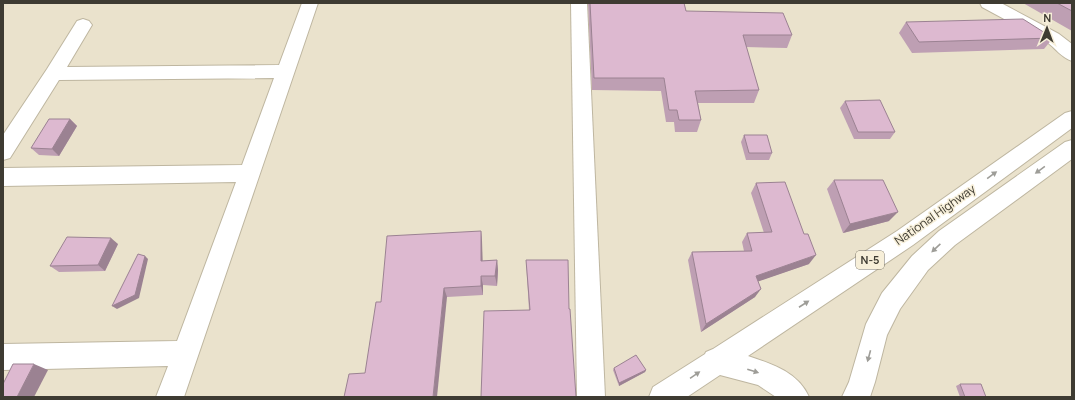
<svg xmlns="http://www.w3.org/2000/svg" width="1075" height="400" font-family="Manrope,sans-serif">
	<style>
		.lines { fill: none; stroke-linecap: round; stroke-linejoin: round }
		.minor-casing { stroke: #beb6a0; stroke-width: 2 }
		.trunk-casing { stroke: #beb6a0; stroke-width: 2 }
		.minor { fill: #fff; fill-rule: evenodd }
		.trunk { fill: #fff; fill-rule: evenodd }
		.wall { fill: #be9fb3 }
		.shaded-wall { fill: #9b8292 }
		.building { fill: #ddb9d0; stroke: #9b8292 }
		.oneway { fill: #9e9d98 }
		.labels { text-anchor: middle; stroke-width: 3; stroke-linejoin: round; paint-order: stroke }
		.shield { fill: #f7efd9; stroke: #767164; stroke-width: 1 }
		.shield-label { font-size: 11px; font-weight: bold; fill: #3e3b32 }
		.street-label { font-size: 12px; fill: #3e3b32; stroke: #f7efd9 }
	</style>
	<rect width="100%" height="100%" fill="#eae2cc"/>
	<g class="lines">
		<defs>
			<g id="minor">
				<path d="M302 3H318L184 397H156L168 366 3 370V344L177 341 236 182 3 186V168L242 165 274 78 59 80 10 158 3 160V135L47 69 77 21 83 19 89 21 92 25 67 67 279 65Z"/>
				<path d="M571 3H587L605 397H577Z"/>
				<path d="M980 3H1001L1059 34 1072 44V61C1062 58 1055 48 1047 42L982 7Z"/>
			</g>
			<g id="trunk">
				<path d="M1072 111V128L913 245 748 356C772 364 798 372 809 397H776L758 385 720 375 687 397H649L653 387 705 354 706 352 713 349 897 231 1065 113Z"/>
				<path d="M1072 140V159L955 245 928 270 900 309 887 335 875 382 870 397H842L849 382 866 324 882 293 912 256 939 231 1065 142Z"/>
			</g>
		</defs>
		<use href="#minor" class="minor-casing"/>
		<use href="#trunk" class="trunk-casing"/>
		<use href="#minor" class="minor"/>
		<use href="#trunk" class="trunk"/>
	</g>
	<g class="wall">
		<path d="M588 3H684L686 11 792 35 787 48 746 47 759 90 754 103H698L701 120 697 132H675L674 122H666L661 91 592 90Z"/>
		<path d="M1023 3H1072V31Z"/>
		<path d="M906 22 1053 38 1044 49 912 53 899 33Z"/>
		<path d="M845 101 895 132 890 139H854L840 108Z"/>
		<path d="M70 119 77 126 59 156 39 155 31 148Z"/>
		<path d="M744 135 772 153 769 160H746L741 142Z"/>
		<path d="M834 180 889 221 843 233 827 189Z"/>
		<path d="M756 183 809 264 758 281 755 297 701 332 688 260 692 252 744 251 742 242 747 233H764L751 193Z"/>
		<path d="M481 231 482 241V261L497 260 498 270 497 286 483 285V295L447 297 365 373Z"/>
		<path d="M118 244 105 271 59 272 50 266Z"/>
		<path d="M526 260 569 309 529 310Z"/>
		<path d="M614 368 646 370 645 372 619 386 613 370Z"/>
		<path d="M960 384 986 397H960L956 386Z"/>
	</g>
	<g class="shaded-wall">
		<path d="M70 119 77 126 59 156 52 149Z"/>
		<path d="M898 212 889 221 843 233 850 224Z"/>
		<path d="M481 231 482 241 483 270 481 261Z"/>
		<path d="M111 238 118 244 105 271 98 265Z"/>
		<path d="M816 255 809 264 751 284 756 276Z"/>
		<path d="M145 256 148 259 139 298 117 309 112 306Z"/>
		<path d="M497 260 498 270 497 286 495 276Z"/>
		<path d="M481 276 483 285V295L481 286Z"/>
		<path d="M444 288 447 297 437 397H433Z"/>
		<path d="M761 289 755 297 701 332 706 324Z"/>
		<path d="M34 364 48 370 34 397H17Z"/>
		<path d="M646 370 645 372 619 386V383Z"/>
	</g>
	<g class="building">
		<path d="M590 3H684L686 11 783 13 792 35H743L759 90 695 91 701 120H679L677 110H669L664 78H594Z"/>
		<path d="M1057 3H1072V11Z"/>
		<path d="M1023 19 1053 38 919 42 906 22Z"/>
		<path d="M880 100 895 132H858L845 101Z"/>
		<path d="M49 119H70L52 149 31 148Z"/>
		<path d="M744 135H767L772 153H749Z"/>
		<path d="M834 180H883L898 212 850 224Z"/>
		<path d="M785 182 804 234H808L816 255 756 276 761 289 706 324 692 252 752 251 747 233 772 232 756 183Z"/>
		<path d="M481 231V261L497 260 495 276H481V286L444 288 433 397H344L349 374 365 373 376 302H381L387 236Z"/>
		<path d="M67 237 111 238 98 265 50 266Z"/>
		<path d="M138 254 145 256 135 295 112 306Z"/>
		<path d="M526 260H568L569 309H570L576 397H481L484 311 530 310Z"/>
		<path d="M636 355 646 370 619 383 614 368Z"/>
		<path d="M13 364H34L17 397H3V384Z"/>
		<path d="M960 384H981L986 397H965Z"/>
	</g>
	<defs><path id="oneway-solid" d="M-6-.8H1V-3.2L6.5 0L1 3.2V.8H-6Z"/></defs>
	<g class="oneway">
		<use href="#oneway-solid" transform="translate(1040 170) rotate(144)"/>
		<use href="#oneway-solid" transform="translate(992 175) rotate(-36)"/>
		<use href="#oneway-solid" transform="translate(936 248) rotate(137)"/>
		<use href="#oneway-solid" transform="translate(804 304) rotate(-33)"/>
		<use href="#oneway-solid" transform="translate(869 356) rotate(105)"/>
		<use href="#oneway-solid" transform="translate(753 371) rotate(17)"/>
		<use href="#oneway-solid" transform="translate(695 375) rotate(-34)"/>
	</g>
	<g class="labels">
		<rect class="shield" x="856" y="251" width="28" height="18" rx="3"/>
		<g class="shield-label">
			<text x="870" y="264">N-5</text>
		</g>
		<g class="street-label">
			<text transform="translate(935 215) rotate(-35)" y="4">National Highway</text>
		</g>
	</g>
	<rect width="1075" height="400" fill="none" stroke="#3e3b32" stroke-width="8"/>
	<g transform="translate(1047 28) rotate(1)" stroke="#f7efd9" stroke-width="3" paint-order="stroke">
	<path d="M0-3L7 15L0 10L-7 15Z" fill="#3e3b32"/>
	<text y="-6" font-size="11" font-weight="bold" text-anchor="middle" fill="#3e3b32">N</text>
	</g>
</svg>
